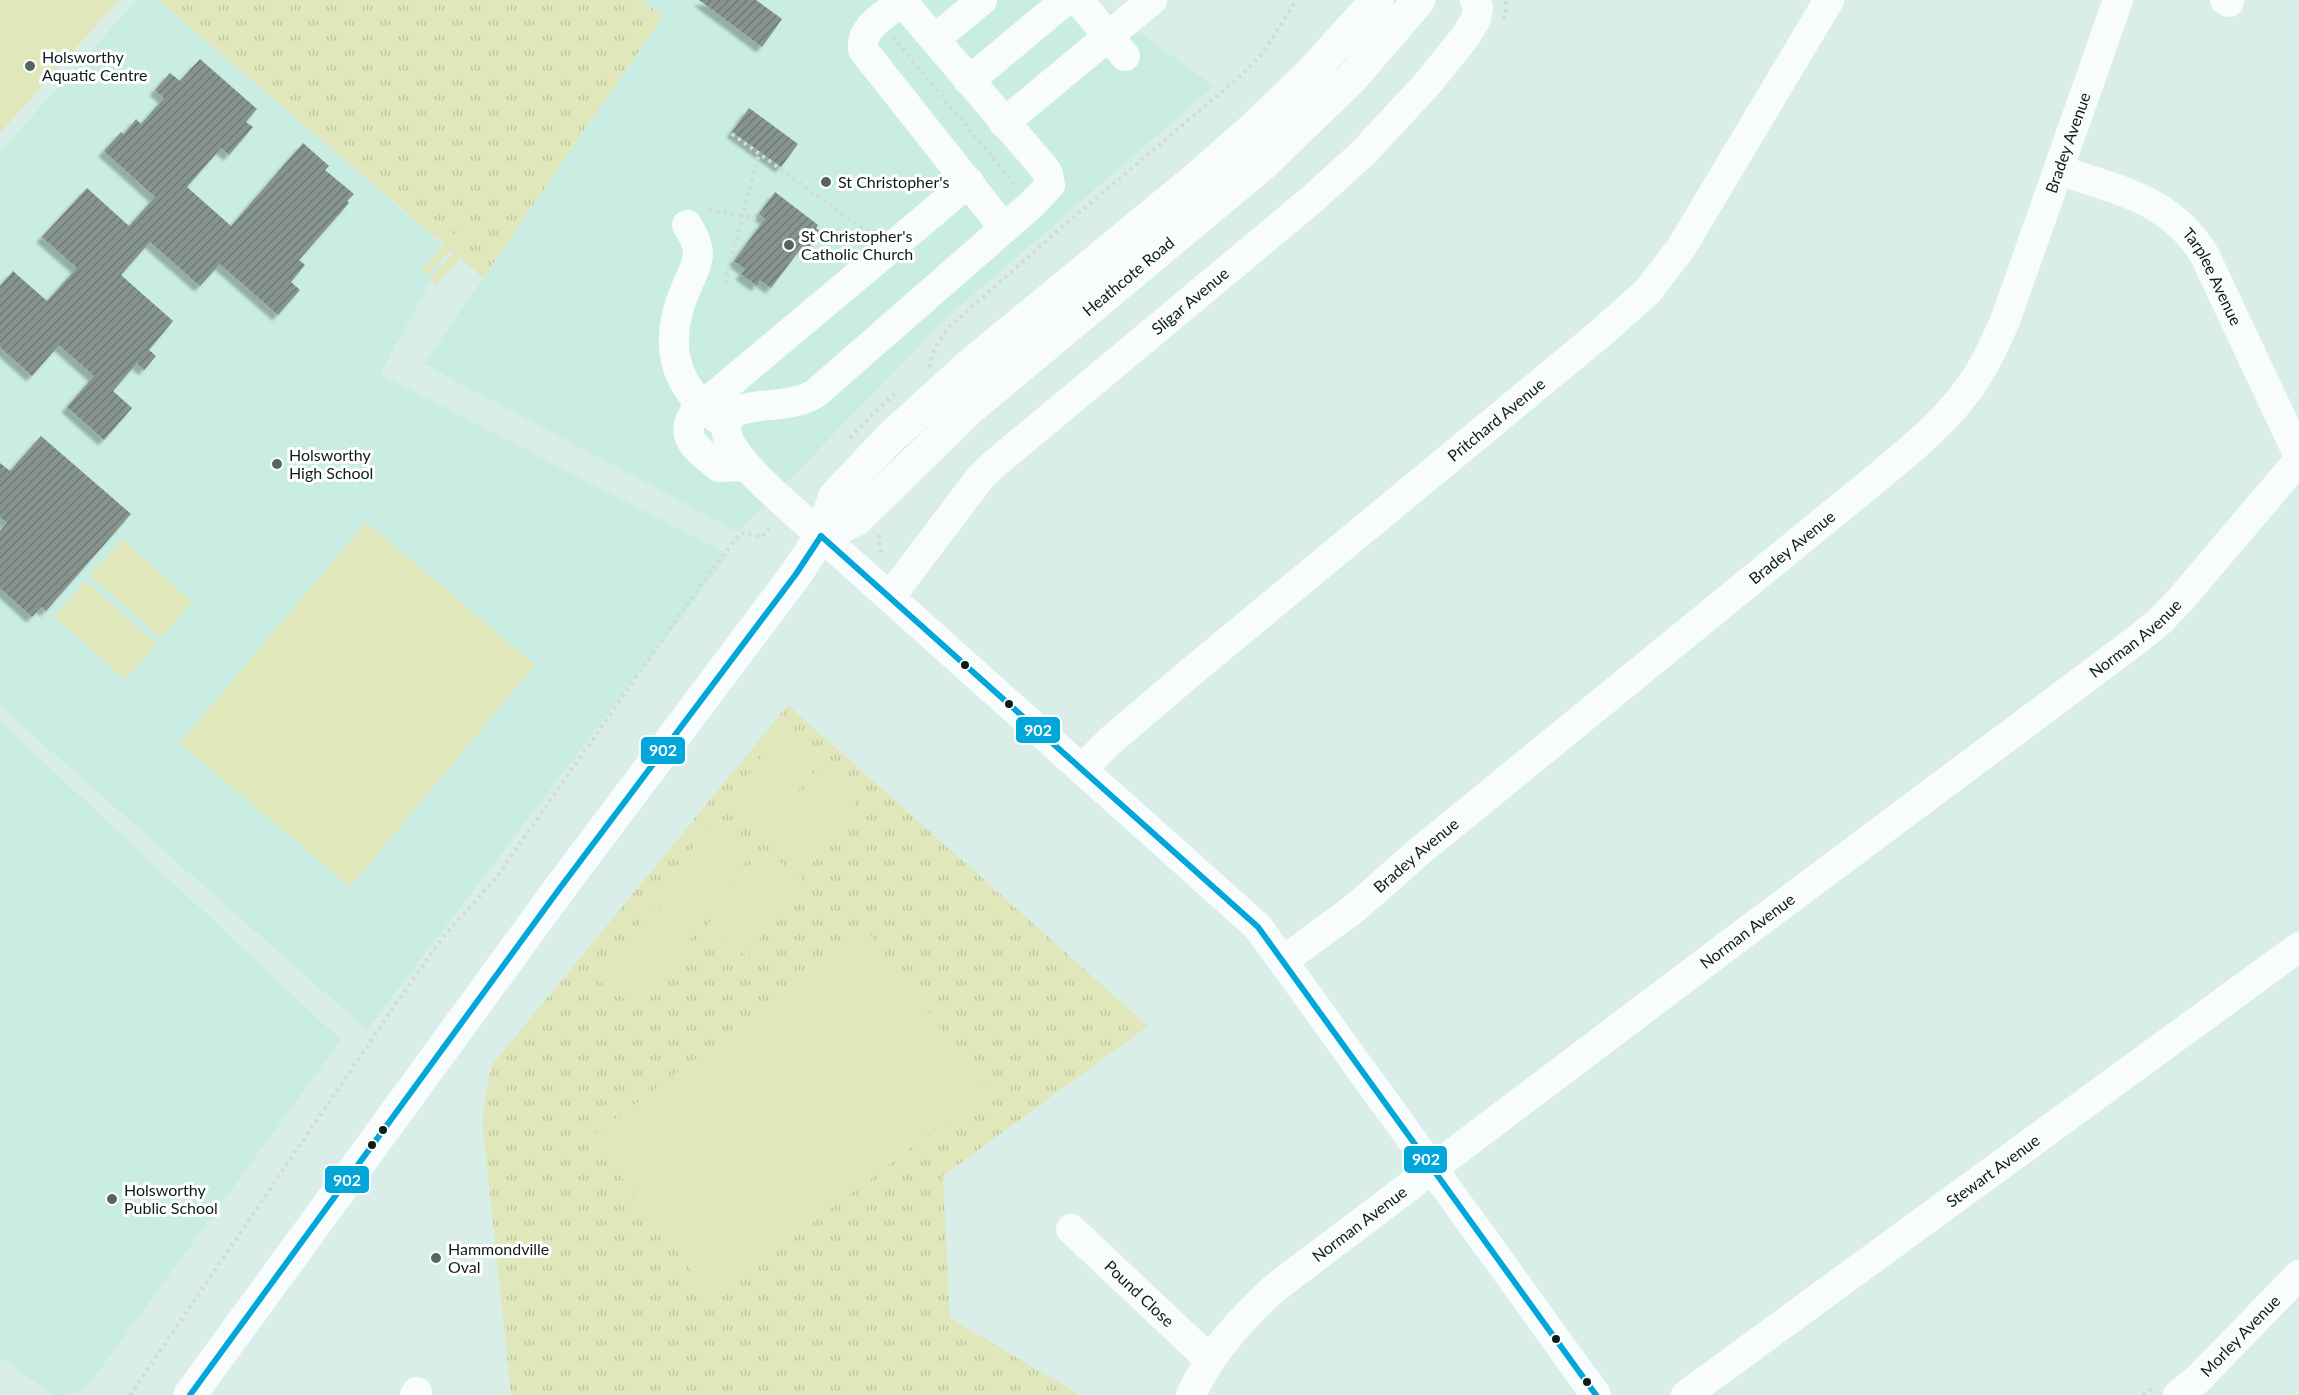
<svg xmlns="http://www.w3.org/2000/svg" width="2299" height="1395" font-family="Lato,sans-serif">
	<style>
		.built { fill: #c9ede3 }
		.park { fill: url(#park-tufts) }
		.pitch { fill: #e0e8bb }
		.building { fill: url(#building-hatch); filter: url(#shadow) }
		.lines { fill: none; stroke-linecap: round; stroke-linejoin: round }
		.path { stroke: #d4dad9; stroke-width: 4; stroke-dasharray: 3 4.5; stroke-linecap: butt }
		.minor { stroke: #f9fcfc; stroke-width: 30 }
		.major { stroke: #f9fcfc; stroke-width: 33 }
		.bus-1-casing { stroke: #fff; stroke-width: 10 }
		.bus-1 { stroke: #01a6da; stroke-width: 6 }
		.poi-dot { fill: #556661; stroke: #fff; stroke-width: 2 }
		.bus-dot { fill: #0e1d19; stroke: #fff; stroke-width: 2 }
		.labels { text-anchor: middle; stroke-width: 6; stroke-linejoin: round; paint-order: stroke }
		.poi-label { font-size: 16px; fill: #0e1d19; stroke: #fff; text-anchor: start }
		.street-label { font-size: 16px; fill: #0e1d19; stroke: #fff }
		.line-badge { stroke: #fff; stroke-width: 2 }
		.badge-label { font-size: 16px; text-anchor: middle; font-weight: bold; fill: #fff }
	</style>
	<defs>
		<pattern id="park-tufts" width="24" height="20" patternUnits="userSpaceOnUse" patternTransform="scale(1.5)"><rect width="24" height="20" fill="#e0e8bb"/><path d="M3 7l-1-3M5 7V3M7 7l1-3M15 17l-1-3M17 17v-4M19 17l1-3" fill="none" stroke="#bfc7a0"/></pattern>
		<pattern id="building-hatch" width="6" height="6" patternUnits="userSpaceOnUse" patternTransform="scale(1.5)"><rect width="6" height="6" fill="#88958e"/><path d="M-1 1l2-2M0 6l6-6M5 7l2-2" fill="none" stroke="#6e7973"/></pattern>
		<filter id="shadow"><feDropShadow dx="-5.5" dy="5.5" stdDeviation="1.5" flood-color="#0004"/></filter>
	</defs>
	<rect width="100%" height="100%" fill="#d9eee8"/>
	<g class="built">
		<path d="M137 0H158L448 250 380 374 729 555 367 1030 0 706V152Z"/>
		<path d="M641 0H1094L1214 86 951 314 738 532 424 364 663 17Z"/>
		<path d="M0 721 341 1040 85 1390 67 1395H53L0 1357Z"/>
	</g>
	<g class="park">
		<path d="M158 0H641L663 16 483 278Z"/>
		<path d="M788 705 1148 1026 943 1176 950 1318 1080 1395H511L482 1120 491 1066Z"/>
	</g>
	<g class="pitch">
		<path d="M0 0H119L0 133Z"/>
		<path d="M465 222 471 228 427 276 421 270Z"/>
		<path d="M474 231 480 236 436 285 430 278Z"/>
		<path d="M366 522 535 665 350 887 180 743Z"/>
		<path d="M122 539 192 602 161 638 90 575Z"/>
		<path d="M86 581 156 644 125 680 54 616Z"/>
		<path d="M779 732 819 761 764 839 723 810Z"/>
		<path d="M823 761 864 791 808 869 767 840Z"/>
		<path d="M715 816 757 846 701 924 660 895Z"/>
		<path d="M762 849 803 878 747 957 706 927Z"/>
		<path d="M654 903 696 932 640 1010 599 981Z"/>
		<path d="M867 930 987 1091 712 1298 591 1137Z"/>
	</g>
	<g class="building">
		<path d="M699 0H756L782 19 762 47Z"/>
		<path d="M200 59 257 109 246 122 253 127 229 155 221 148 187 187 231 226 303 143 329 166 325 170 354 194 347 201 349 203 299 260 305 265 291 282 300 290 278 315 220 264 200 286 150 242 121 275 173 321 149 350 156 356 144 370 137 363 113 391 132 408 104 440 67 407 94 376 59 345 32 376 0 347V286L13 271 47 301 77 268 42 237 87 188 129 226 155 197 104 151 121 132 124 134 136 119 141 124 164 98 155 90 170 73 180 81Z"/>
		<path d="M749 108 798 144 781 167 732 132Z"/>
		<path d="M775 192 818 225 816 228 821 232 807 251 802 247 771 288 760 280 757 286 741 274 745 269 734 261 765 219 759 214Z"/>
		<path d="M41 436 131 514 46 611 41 607 32 617 0 588V531L7 523 0 517V463L10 471Z"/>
	</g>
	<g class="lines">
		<g class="path">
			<path d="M1503 19 1506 13V0"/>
			<path d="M893 37 1016 186"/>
			<path d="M732 134 867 232"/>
			<path d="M709 210 758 219"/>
			<path d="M725 283 759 153"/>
			<path d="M929 367 934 349 949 327 1054 234 1238 78 1264 52 1296 0"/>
			<path d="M850 438 878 409 898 391"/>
			<path d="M879 535V548L884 556"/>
			<path d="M130 1395 400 998 442 938 496 878 707 576 741 533 762 537 772 526"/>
			<path d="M2143 1395 2154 1387"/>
		</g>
		<g class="minor">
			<path d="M901 0 1045 169 1048 174 1050 185 1031 205 816 393C795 406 772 403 748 408 686 421 773 492 790 508L1258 927 1596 1395"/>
			<path d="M1078 0 1125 56"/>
			<path d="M2225 0 2229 2"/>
			<path d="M902 1C888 13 859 28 863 50L1004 228"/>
			<path d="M935 39 982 0"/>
			<path d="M969 81 1066 0"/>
			<path d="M1004 123 1152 0"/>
			<path id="s1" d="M2059 170C2118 191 2171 198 2205 256L2299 456"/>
			<path d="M687 225C693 234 698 244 698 255 697 268 689 279 685 291 672 321 668 356 686 385 694 398 705 411 718 419"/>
			<path d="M746 466 719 467C700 451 678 439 694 413L969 182"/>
			<path id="s2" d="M890 597 979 479 992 466 1310 201 1363 153 1428 83 1465 37 1476 19 1478 7 1475 0"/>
			<path id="s3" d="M1082 769 1111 740 1197 667 1601 333 1648 291 1681 248 1829 0"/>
			<path id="s4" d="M1283 961 1355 908 1421 850 1873 481C1907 453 1941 426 1967 391 1983 370 1994 345 2005 321L2118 0"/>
			<path id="s5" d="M1071 1229 1209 1359"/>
			<path d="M415 1395 417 1392"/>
			<path id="s6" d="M1191 1395C1211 1351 1241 1319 1276 1287L1735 940 2138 639 2160 621 2181 599 2299 460"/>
			<path id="s7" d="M1686 1395 2299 947"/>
			<path id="s8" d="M2178 1395 2198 1379 2299 1275"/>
		</g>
		<g class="major">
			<path id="s9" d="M821 536 857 519 968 410 1263 164 1351 79 1419 0"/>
			<path d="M190 1395 560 888 796 574 821 536 835 496 891 437 970 365 1197 178 1254 128 1309 75 1377 0"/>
		</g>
		<defs>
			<g id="bus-1">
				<path d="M821 536 1258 927 1596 1395"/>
				<path d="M190 1395 560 888 796 574 821 536"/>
			</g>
		</defs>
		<use href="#bus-1" class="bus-1-casing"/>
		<use href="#bus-1" class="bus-1"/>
	</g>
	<g class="poi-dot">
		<circle cx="30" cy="66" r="6"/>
		<circle cx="826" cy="182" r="6"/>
		<circle cx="789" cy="245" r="6"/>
		<circle cx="277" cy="464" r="6"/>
		<circle cx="112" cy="1199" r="6"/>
		<circle cx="436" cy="1258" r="6"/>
	</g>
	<g class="bus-dot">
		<circle cx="965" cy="665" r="5"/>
		<circle cx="1009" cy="704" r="5"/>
		<circle cx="383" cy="1130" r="5"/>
		<circle cx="372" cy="1145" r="5"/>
		<circle cx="1556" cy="1339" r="5"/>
		<circle cx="1587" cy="1382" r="5"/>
	</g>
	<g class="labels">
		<g class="poi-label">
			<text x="42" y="63">Holsworthy<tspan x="42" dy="18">Aquatic Centre</tspan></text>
			<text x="838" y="188">St Christopher's</text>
			<text x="801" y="242">St Christopher's<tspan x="801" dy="18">Catholic Church</tspan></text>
			<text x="289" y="461">Holsworthy<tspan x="289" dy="18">High School</tspan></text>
			<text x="124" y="1196">Holsworthy<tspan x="124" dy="18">Public School</tspan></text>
			<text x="448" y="1255">Hammondville<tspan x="448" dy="18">Oval</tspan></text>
		</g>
		<g class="street-label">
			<text dy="6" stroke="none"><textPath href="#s4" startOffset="1160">Bradey Avenue</textPath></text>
			<text dy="6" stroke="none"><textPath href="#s9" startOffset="404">Heathcote Road</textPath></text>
			<text dy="6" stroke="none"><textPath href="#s1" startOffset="196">Tarplee Avenue</textPath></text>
			<text dy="6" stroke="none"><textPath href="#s2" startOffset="424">Sligar Avenue</textPath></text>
			<text dy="6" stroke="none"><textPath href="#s3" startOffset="542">Pritchard Avenue</textPath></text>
			<text dy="6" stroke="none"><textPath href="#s4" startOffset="656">Bradey Avenue</textPath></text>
			<text dy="6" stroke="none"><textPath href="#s6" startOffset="1215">Norman Avenue</textPath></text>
			<text dy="6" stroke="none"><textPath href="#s4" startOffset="170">Bradey Avenue</textPath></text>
			<text dy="6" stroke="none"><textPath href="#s6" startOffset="729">Norman Avenue</textPath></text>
			<text dy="6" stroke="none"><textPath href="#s7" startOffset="380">Stewart Avenue</textPath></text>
			<text dy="6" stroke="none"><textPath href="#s6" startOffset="243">Norman Avenue</textPath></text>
			<text dy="6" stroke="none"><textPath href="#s5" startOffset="94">Pound Close</textPath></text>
			<text dy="6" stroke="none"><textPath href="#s8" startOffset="86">Morley Avenue</textPath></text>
		</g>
	</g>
	<g class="line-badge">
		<rect x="1015" y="716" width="46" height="28" rx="6" fill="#01a6da"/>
		<rect x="640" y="736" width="46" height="29" rx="6" fill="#01a6da"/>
		<rect x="1403" y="1145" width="45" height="29" rx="6" fill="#01a6da"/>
		<rect x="324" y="1165" width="46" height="29" rx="6" fill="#01a6da"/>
	</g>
	<g class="badge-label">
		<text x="1038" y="736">902</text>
		<text x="663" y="756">902</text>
		<text x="1426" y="1165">902</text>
		<text x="347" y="1186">902</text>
	</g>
</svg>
